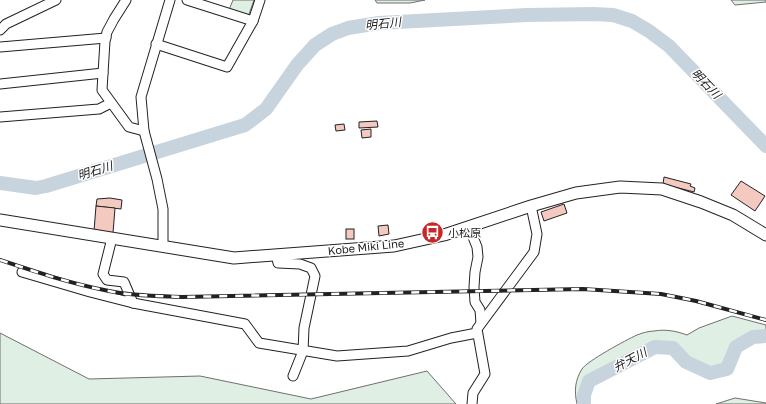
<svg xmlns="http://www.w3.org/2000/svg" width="766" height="404" font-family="'Golos Text','Noto Sans JP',sans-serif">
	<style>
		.green { fill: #e0efe3; stroke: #6f6f6f }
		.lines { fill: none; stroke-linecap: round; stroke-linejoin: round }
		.river { stroke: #c7d3dd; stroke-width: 14 }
		.building { fill: #f3c9c0; stroke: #222 }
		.minor-casing { stroke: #222; stroke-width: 11 }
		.major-casing { stroke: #222; stroke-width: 13 }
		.minor { stroke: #fff; stroke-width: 9 }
		.major { stroke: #fff; stroke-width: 11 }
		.rail-casing { stroke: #222; stroke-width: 4 }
		.rail { stroke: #fff; stroke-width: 2.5; stroke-dasharray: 8; stroke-linecap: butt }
		.labels { text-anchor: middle; stroke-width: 3; stroke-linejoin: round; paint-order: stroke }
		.poi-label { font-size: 11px; fill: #222; stroke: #fff; text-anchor: start }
		.street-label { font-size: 11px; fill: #222; stroke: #fff }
		.water-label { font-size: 12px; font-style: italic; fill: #222; stroke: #fff }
	</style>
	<rect width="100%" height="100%" fill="#fff"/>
	<g class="green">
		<path d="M233 0H254L248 17 229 10Z"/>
		<path d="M375 0H425L410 3H377Z"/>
		<path d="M731 0H766V2L735 5Z"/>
		<path d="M732 316 766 325V332L749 333 734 346 726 362 712 370 691 361 680 350 671 343 646 346 599 371 585 384 581 395 582 404H577C574 391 575 380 582 369 587 361 626 340 637 335 642 333 649 331 654 331 666 329 676 331 687 335L699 328Z"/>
		<path d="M0 333 89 379 200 376 311 399 427 371 456 404H0Z"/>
		<path d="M735 398 766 403V404H716Z"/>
	</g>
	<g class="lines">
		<g class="river">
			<path d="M0 183 36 188 46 186 245 125 266 109 297 65 315 45 332 34 348 28 379 23 527 15 593 14 613 15 632 21 649 31 669 46 766 146"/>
			<path d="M584 404V395L589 381 655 347 673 348 686 362 710 373 727 369 736 347 753 337 766 336"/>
		</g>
	</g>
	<g class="building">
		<path d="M377 121 378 127 359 128V122Z"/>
		<path d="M344 124 345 130 336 131 335 125Z"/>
		<path d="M371 129V137L362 138 361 130Z"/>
		<path d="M664 177 691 184 690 186 695 188 694 192 663 184Z"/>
		<path d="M741 181 765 196 755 211 731 195Z"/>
		<path d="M110 198 122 200 121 209 96 206 97 199Z"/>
		<path d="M564 204 567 213 544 221 541 212Z"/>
		<path d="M96 206 115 208 113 233 94 231Z"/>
		<path d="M388 225 389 234 379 236 378 226Z"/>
		<rect x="346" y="229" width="8" height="10"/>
	</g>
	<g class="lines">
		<defs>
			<g id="minor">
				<path d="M126 0 114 19 107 32 105 41 102 90 129 127 144 131"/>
				<path d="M187 0 253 21 260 0"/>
				<path d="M0 30 6 24 56 0"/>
				<path d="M156 44 227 67 253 21"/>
				<path d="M0 47 106 38"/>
				<path d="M0 84 103 73"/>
				<path d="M0 117 99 109 111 103"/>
				<path d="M469 227 477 247 478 257 475 272 474 287 475 302 480 310 481 323"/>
				<path d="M112 238 103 274 107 280 124 282 133 303 245 324 259 343 337 356 408 351 451 338 477 333"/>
				<path d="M163 246V209L157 179 144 131 141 97 170 0"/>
				<path d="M276 255 278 263 300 264 311 268 315 276 304 328 303 351 293 376"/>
				<path d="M22 272 90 292 133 303"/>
				<path d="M472 404 473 393 485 374 477 329 534 252 537 234 531 206"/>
			</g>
			<path id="major" d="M0 220 234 258 394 246 444 235 531 206 576 193 620 187 662 189 701 202 733 215 766 235"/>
		</defs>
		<use href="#minor" class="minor-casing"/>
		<use href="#major" class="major-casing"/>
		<use href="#minor" class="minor"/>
		<use href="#major" class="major"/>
		<defs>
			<path id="rail" d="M0 260C36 272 72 284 109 291 133 296 158 296 182 297L583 289 661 294 696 301 766 320"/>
		</defs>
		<use href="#rail" class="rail-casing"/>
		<use href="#rail" class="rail"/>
	</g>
	<defs>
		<symbol id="bus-disc" viewBox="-11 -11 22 22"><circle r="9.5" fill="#c62828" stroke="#fff"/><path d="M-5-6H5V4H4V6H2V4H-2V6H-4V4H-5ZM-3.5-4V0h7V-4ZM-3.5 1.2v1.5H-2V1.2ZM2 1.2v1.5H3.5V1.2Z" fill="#fff"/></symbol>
	</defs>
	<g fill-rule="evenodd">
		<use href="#bus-disc" x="420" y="220" width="25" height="25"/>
	</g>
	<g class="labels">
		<g class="poi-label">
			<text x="448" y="237">小松原</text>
		</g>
		<g class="street-label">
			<text transform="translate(366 247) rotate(-6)" y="4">Kobe Miki Line</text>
		</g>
		<g class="water-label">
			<text transform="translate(383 24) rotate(-6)" y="4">明石川</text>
			<text transform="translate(706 84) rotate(46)" y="4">明石川</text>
			<text transform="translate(95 171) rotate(-17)" y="4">明石川</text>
			<text transform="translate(630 360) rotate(-28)" y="4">弁天川</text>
		</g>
	</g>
</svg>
